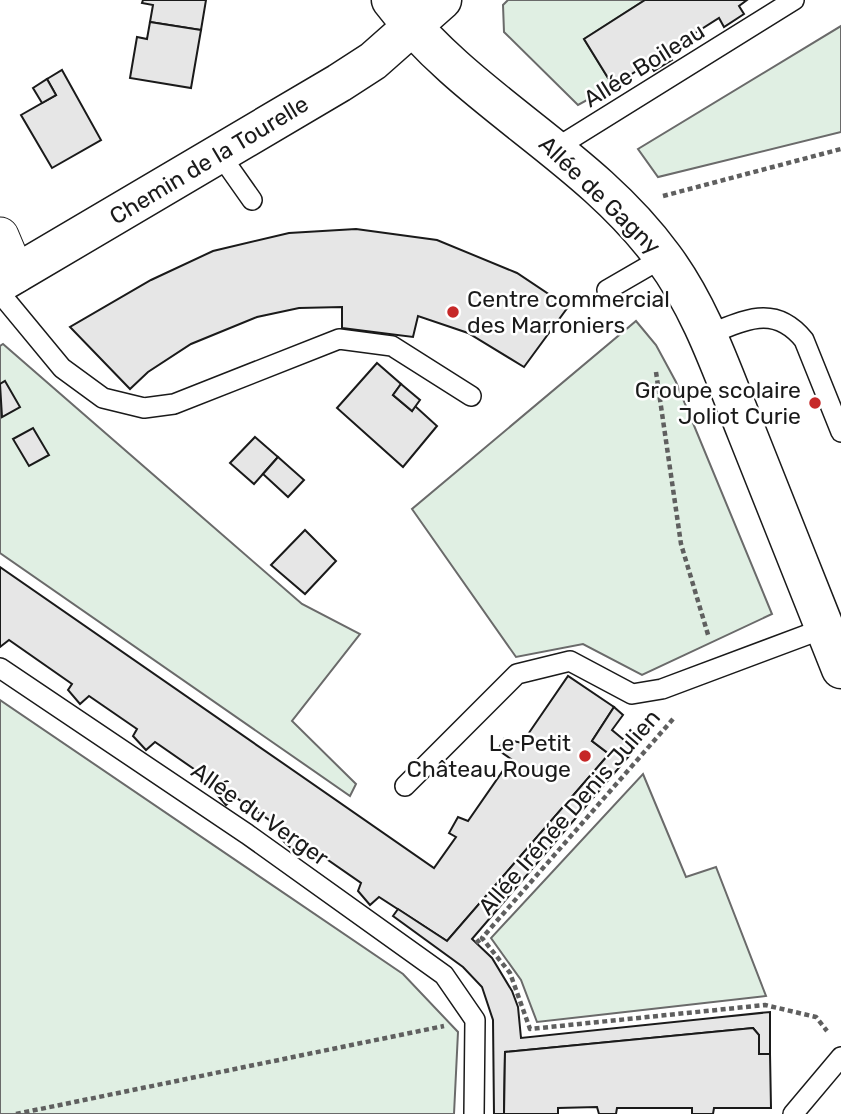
<svg xmlns="http://www.w3.org/2000/svg" width="841" height="1114" font-family="Rubik,sans-serif">
	<style>
		.green { fill: #e0efe3; stroke: #6a6a6a; stroke-width: 2 }
		.building { fill: #e6e6e6; stroke: #1a1a1a; stroke-width: 2 }
		.lines { fill: none; stroke-linecap: round; stroke-linejoin: round }
		.service-casing { stroke: #1a1a1a; stroke-width: 22 }
		.minor-casing { stroke: #1a1a1a; stroke-width: 39 }
		.tertiary-casing { stroke: #1a1a1a; stroke-width: 41 }
		.secondary-casing { stroke: #1a1a1a; stroke-width: 41 }
		.path { stroke: #5f5f5f; stroke-width: 4.5; stroke-dasharray: 5 3.5; stroke-linecap: butt }
		.service { stroke: #fff; stroke-width: 19 }
		.minor { stroke: #fff; stroke-width: 37 }
		.tertiary { stroke: #fff; stroke-width: 38 }
		.secondary { stroke: #fff; stroke-width: 38 }
		.poi-dot { fill: #c62828; stroke: #fff; stroke-width: 2.5 }
		.labels { text-anchor: middle; stroke-width: 5; stroke-linejoin: round; paint-order: stroke }
		.street-label { font-size: 23px; fill: #1a1a1a; stroke: #fff }
		.poi-label { font-size: 23px; fill: #1a1a1a; stroke: #fff; text-anchor: end }
	</style>
	<rect width="100%" height="100%" fill="#fff"/>
	<g class="green">
		<path d="M508 0H645L584 39 613 86 578 105 504 32 503 5Z"/>
		<path d="M841 26V132L658 177 638 149Z"/>
		<path d="M636 321 656 345 676 382 772 614 642 675 583 644 516 657 412 509Z"/>
		<path d="M3 344 302 604 360 634 292 721 356 784 350 796 0 553V346Z"/>
		<path d="M0 700 403 974 458 1032 454 1114H0Z"/>
		<path d="M643 774 686 877 716 867 766 996 537 1022 521 980 491 938Z"/>
	</g>
	<g class="building">
		<path d="M143 0H206L201 30 150 22 153 5 142 3Z"/>
		<path d="M645 0H747L739 6 744 14 724 27 719 18 667 51 672 60 654 71 649 63 613 86 584 39Z"/>
		<path d="M150 22 201 30 191 88 130 78 137 37 147 39Z"/>
		<path d="M62 70 101 140 52 168 21 115 56 95 47 79Z"/>
		<path d="M47 79 56 95 42 103 33 88Z"/>
		<path d="M356 229 437 240 517 273 568 307 524 367 468 333 418 316 413 337 342 328V307L299 308 257 317 191 344 148 372 130 389 70 327 151 280 213 251 289 233Z"/>
		<path d="M377 363 401 384 393 395 412 411 415 406 437 426 403 467 337 408Z"/>
		<path d="M5 381 20 407 2 417 0 384Z"/>
		<path d="M401 384 420 400 412 411 393 395Z"/>
		<path d="M33 428 49 455 29 466 13 439Z"/>
		<path d="M255 437 278 457 254 484 230 463Z"/>
		<path d="M278 457 304 480 288 497 263 474Z"/>
		<path d="M305 530 336 561 305 594 271 565Z"/>
		<path d="M0 567 434 868 456 837 449 833 458 817 468 821 511 759 498 750 504 739 522 743 568 676 614 707 592 741 609 754 447 941 379 897 370 905 358 891 361 883 302 842 293 850 279 837 284 830 235 797 226 805 214 791 217 785 155 742 146 750 133 736 137 729 89 696 80 704 68 690 72 684 9 640 0 647Z"/>
		<path d="M614 707 623 715 612 730 635 749 472 939 492 958 512 991 518 1007 521 1038 770 1012V1054H759V1035L753 1028 505 1052 504 1114H494L493 1020 482 987 463 967 393 916 398 909 447 941 609 754 592 741Z"/>
		<path d="M753 1028 759 1035V1054H770L771 1108H714L713 1114H692V1108H617L616 1114H599L597 1107 558 1108V1114H504L505 1052Z"/>
	</g>
	<g class="lines">
		<defs>
			<g id="service">
				<path d="M556 148 794 0"/>
				<path d="M221 156 252 200"/>
				<path d="M607 290 664 257"/>
				<path d="M0 293 62 368 103 398 144 408 174 404 339 339 392 346 471 396"/>
				<path d="M707 335C744 321 774 303 804 340L841 432"/>
				<path d="M0 668 247 834 444 975 475 1020 474 1114"/>
				<path d="M405 786 517 674 570 661 632 694 662 689 825 628"/>
				<path d="M793 1114 841 1057"/>
			</g>
			<path id="minor" d="M0 236 16 274"/>
			<path id="tertiary" d="M0 283 339 83 373 61 442 0"/>
			<path id="secondary" d="M391 0C466 100 589 155 663 257 702 309 723 374 747 433 778 512 810 590 841 669"/>
		</defs>
		<use href="#service" class="service-casing"/>
		<use href="#minor" class="minor-casing"/>
		<use href="#tertiary" class="tertiary-casing"/>
		<use href="#secondary" class="secondary-casing"/>
		<g class="path">
			<path d="M663 196 841 149"/>
			<path d="M656 372 681 544 709 638"/>
			<path d="M673 719 482 938 510 973 530 1029 765 1005 816 1017 827 1031"/>
			<path d="M476 943 482 938"/>
			<path d="M16 1114 444 1026"/>
		</g>
		<use href="#service" class="service"/>
		<use href="#minor" class="minor"/>
		<use href="#tertiary" class="tertiary"/>
		<use href="#secondary" class="secondary"/>
	</g>
	<g class="poi-dot">
		<circle cx="453" cy="312" r="7"/>
		<circle cx="815" cy="403" r="7"/>
		<circle cx="585" cy="756" r="7"/>
	</g>
	<g class="labels">
		<g class="street-label">
			<text transform="translate(644 65) rotate(-32)" y="8">Allée Boileau</text>
			<text transform="translate(209 160) rotate(-31)" y="8">Chemin de la Tourelle</text>
			<text transform="translate(600 195) rotate(44)" y="8">Allée de Gagny</text>
			<text transform="translate(569 812) rotate(-49)" y="8">Allée Irénée Denis Julien</text>
			<text transform="translate(260 814) rotate(35)" y="8">Allée du Verger</text>
		</g>
		<g class="poi-label">
			<text x="467" y="307" text-anchor="start">Centre commercial<tspan x="467" dy="26">des Marroniers</tspan></text>
			<text x="801" y="398">Groupe scolaire<tspan x="801" dy="26">Joliot Curie</tspan></text>
			<text x="571" y="751">Le Petit<tspan x="571" dy="26">Château Rouge</tspan></text>
		</g>
	</g>
</svg>
